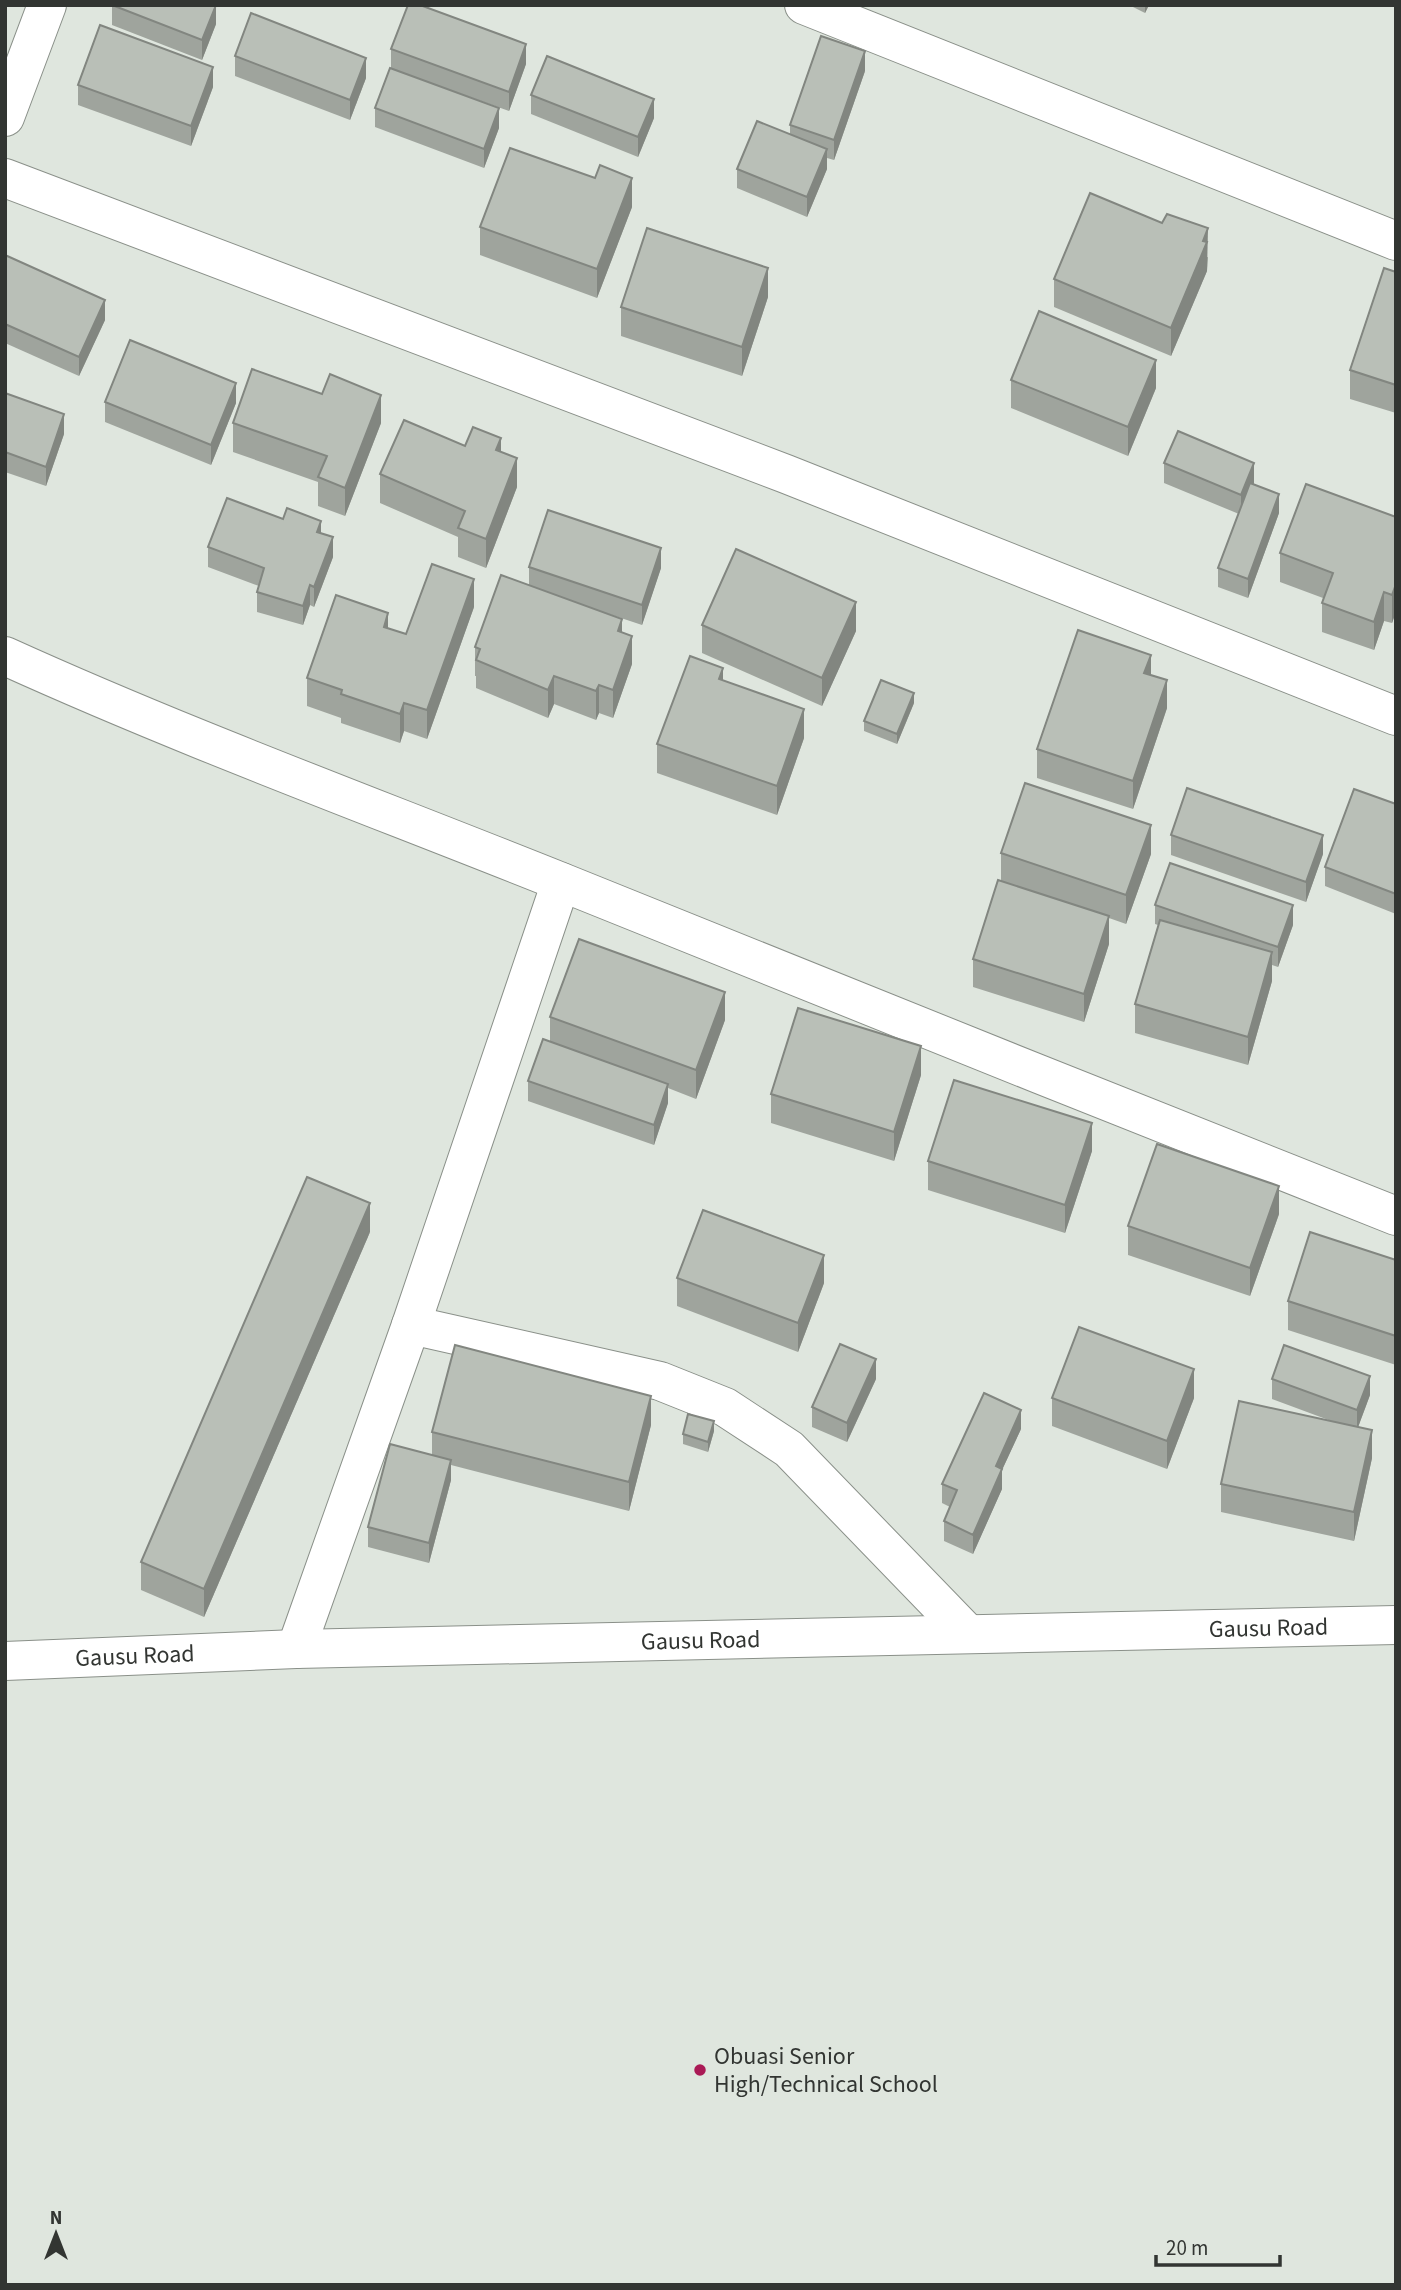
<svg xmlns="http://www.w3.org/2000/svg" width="1401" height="2290" font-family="'Source Sans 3',sans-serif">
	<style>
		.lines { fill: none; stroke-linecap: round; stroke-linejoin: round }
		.minor-casing { stroke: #8a9089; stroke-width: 40 }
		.minor { stroke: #fff; stroke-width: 38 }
		.wall { fill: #9fa49d }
		.shaded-wall { fill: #828680 }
		.building { fill: #b9bfb7; stroke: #828680; stroke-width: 2 }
		.poi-dot { fill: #aa1a55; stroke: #dfe6de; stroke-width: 2.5 }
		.labels { text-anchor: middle; stroke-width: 6; stroke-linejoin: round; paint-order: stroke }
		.street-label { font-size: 24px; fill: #323532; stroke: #dfe6de }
		.poi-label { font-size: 24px; fill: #323532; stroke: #dfe6de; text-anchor: start }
	</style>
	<rect width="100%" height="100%" fill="#dfe6de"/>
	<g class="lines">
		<defs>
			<g id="minor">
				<path d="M804 5 1396 241"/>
				<path d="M5 117 47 5"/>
				<path d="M5 178 786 474 1396 716"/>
				<path d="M5 656C188 739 377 808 564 883 841 994 1118 1107 1396 1216"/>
				<path d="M411 1325 660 1381 725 1407 789 1449 968 1634"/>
				<path d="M296 1649 411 1325 561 882"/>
				<path id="s1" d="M5 1661 296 1649 1396 1625"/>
			</g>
		</defs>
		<use href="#minor" class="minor-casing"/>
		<use href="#minor" class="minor"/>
	</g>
	<g class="wall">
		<path d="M112 5 216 24 202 60 112 25Z"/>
		<path d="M1129 5H1149L1145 13Z"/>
		<path d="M391 49 526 64 509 111 403 73 499 128 484 168 375 127V108L391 69Z"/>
		<path d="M235 56 366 78 350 120 235 76Z"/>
		<path d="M865 71 834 160 827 158V169L807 217 737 188V169L790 134V125Z"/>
		<path d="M78 85 213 87 191 146 78 105Z"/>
		<path d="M531 95 654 118 638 157 531 114Z"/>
		<path d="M632 207 597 298 480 255V227Z"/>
		<path d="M5 255 105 320 79 376 5 343Z"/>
		<path d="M1208 257 1207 271 1171 356 1054 307V279Z"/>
		<path d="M1396 272V413L1350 399V370Z"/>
		<path d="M768 297 742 376 621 336V307Z"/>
		<path d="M1011 380 1156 388 1128 456 1011 408Z"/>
		<path d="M5 393 64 434 46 486 5 472Z"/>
		<path d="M105 402 236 403 211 465 105 422Z"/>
		<path d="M233 423H381L345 516 318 506V482L233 452Z"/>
		<path d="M465 446 501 452 517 487 486 568 458 557V537L380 503V474Z"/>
		<path d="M1164 463 1254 483 1253 484 1279 513 1248 598 1218 587V568L1239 514 1164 483Z"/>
		<path d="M1396 517V612L1392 623 1384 621 1374 650 1322 632V603L1323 598 1280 582V553Z"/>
		<path d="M321 533 333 557 314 607 310 605 303 625 257 612V592L259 586 208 567V547Z"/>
		<path d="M529 567 661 568 642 625 588 607 622 632 632 664 613 718 599 713 596 720 554 704 548 718 476 688V676H475V647L529 585Z"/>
		<path d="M474 607 427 739 404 731 400 743 341 723V718L307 706V678L388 628 406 634Z"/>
		<path d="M702 625 856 631 822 706 702 653Z"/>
		<path d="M1151 675 1167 708 1133 809 1037 778V749Z"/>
		<path d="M723 681 804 738 777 815 657 773V744Z"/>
		<path d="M914 703 897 744 864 731V721Z"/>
		<path d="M1396 804V914L1325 886V867Z"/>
		<path d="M1171 835 1323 854 1306 902 1171 855Z"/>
		<path d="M1001 853 1151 854 1126 924 1109 918V944L1084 1022 973 987V959L1001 881Z"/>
		<path d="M1155 905 1293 925 1278 967 1272 965V981L1248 1065 1135 1033V1004L1158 925 1155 924Z"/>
		<path d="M550 1017 725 1020 696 1099 668 1088V1103L654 1145 528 1101V1081L550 1042Z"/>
		<path d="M921 1075 894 1161 771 1123V1094Z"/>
		<path d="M1092 1151 1065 1233 928 1190V1161Z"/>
		<path d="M1279 1214 1250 1296 1128 1255V1226Z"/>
		<path d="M370 1232 204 1617 141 1590V1562Z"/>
		<path d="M1396 1260V1365L1288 1330V1301Z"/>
		<path d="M677 1278 824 1283 798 1352 677 1306Z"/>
		<path d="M876 1379 847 1442 812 1427V1407Z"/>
		<path d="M1272 1379 1370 1395 1358 1427 1372 1458 1354 1541 1221 1512V1484L1334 1422 1272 1399Z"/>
		<path d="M1052 1398H1194L1167 1469 1052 1426Z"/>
		<path d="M651 1425 629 1511 451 1465V1480L429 1563 368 1547V1527L432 1455V1432Z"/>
		<path d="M1021 1429 1002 1470V1489L973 1554 944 1541V1521L950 1507 942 1503V1484Z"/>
		<path d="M714 1431 708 1452 683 1444V1434Z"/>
	</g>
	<g class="shaded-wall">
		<path d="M216 5V24L202 60V40Z"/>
		<path d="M1145 5H1149L1145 13Z"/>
		<path d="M526 44V64L509 111V92Z"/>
		<path d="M865 51V71L834 160V140Z"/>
		<path d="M366 58V78L350 120V100Z"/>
		<path d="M213 67V87L191 146V126Z"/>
		<path d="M654 99V118L638 157V137Z"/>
		<path d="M499 108V128L484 168V149Z"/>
		<path d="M827 149V169L807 217V197Z"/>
		<path d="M632 178V207L597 298V269Z"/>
		<path d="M1208 228 1207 271 1171 356V328Z"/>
		<path d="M768 268V297L742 376V347Z"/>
		<path d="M105 300V320L79 376V357Z"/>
		<path d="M1156 360V388L1128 456V427Z"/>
		<path d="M236 383V403L211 465V445Z"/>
		<path d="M381 395V423L345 516V488Z"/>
		<path d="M64 414V434L46 486V467Z"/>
		<path d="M501 438V467L496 450Z"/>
		<path d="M517 458V487L486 568V539Z"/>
		<path d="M1254 463V483L1241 515V495Z"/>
		<path d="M1279 494V513L1248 598V579Z"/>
		<path d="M321 521V540L317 532Z"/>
		<path d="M333 537V557L314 607V587Z"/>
		<path d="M661 548V568L642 625V605Z"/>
		<path d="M474 579V607L427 739V710Z"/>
		<path d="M1396 584V612L1392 623V595Z"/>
		<path d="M310 585V605L303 625V606Z"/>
		<path d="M1384 592V621L1374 650V622Z"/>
		<path d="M856 602V631L822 706V678Z"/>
		<path d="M388 613V642L384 627Z"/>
		<path d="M622 619V648L618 631Z"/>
		<path d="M632 636V664L613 718V690Z"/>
		<path d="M1151 655V684L1144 673Z"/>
		<path d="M723 668V697L719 679Z"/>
		<path d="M554 676V704L548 718V690Z"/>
		<path d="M1167 680V708L1133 809V781Z"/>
		<path d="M599 685V713L596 720V691Z"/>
		<path d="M914 693V703L897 744V734Z"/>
		<path d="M404 703V731L400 743V714Z"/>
		<path d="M804 709V738L777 815V786Z"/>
		<path d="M1151 825V854L1126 924V895Z"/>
		<path d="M1323 835V854L1306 902V882Z"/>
		<path d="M1293 905V925L1278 967V947Z"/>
		<path d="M1109 916V944L1084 1022V994Z"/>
		<path d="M1272 952V981L1248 1065V1037Z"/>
		<path d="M725 992V1020L696 1099V1070Z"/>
		<path d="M921 1046V1075L894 1161V1132Z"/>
		<path d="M668 1084V1103L654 1145V1125Z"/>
		<path d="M1092 1123V1151L1065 1233V1205Z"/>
		<path d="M1279 1186V1214L1250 1296V1268Z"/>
		<path d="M370 1203V1232L204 1617V1589Z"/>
		<path d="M824 1255V1283L798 1352V1323Z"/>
		<path d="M876 1359V1379L847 1442V1423Z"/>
		<path d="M1194 1369V1398L1167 1469V1441Z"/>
		<path d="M1370 1376V1395L1357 1430V1410Z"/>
		<path d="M651 1396V1425L629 1511V1482Z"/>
		<path d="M1021 1410V1429L1002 1470V1489L973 1554V1535L996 1466Z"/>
		<path d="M714 1421V1431L708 1452V1442Z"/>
		<path d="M1372 1430V1458L1354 1541V1512Z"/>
		<path d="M451 1460V1480L429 1563V1543Z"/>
	</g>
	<g class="building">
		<path d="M112 5H216L202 40Z"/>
		<path d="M408 5H420L526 44 509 92 391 49Z"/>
		<path d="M251 13 366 58 350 100 235 56Z"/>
		<path d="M100 25 213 67 191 126 78 85Z"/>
		<path d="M821 36 865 51 834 140 790 125Z"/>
		<path d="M547 56 654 99 638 137 531 95Z"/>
		<path d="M390 68 499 108 484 149 375 108Z"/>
		<path d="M757 121 827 149 807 197 737 169Z"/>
		<path d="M510 148 595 178 600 165 632 178 597 269 480 227Z"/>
		<path d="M1090 193 1162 223 1167 214 1208 228 1203 241 1207 242 1171 328 1054 279Z"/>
		<path d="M647 228 768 268 742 347 621 307Z"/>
		<path d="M5 255 105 300 79 357 5 324Z"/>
		<path d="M1384 268 1396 272V385L1350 370Z"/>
		<path d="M1039 311 1156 360 1128 427 1011 380Z"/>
		<path d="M130 340 236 383 211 445 105 402Z"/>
		<path d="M252 369 322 394 330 374 381 395 345 488 318 477 327 456 233 423Z"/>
		<path d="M5 393 64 414 46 467 5 452Z"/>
		<path d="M404 420 465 446 473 427 501 438 496 450 517 458 486 539 458 528 465 511 380 474Z"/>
		<path d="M1178 431 1254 463 1241 495 1164 463Z"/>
		<path d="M1250 483 1279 494 1248 579 1218 568Z"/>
		<path d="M1306 484 1396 517V584L1392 595 1384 592 1374 622 1322 603 1333 573 1280 553Z"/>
		<path d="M227 498 283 519 287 508 321 521 317 532 333 537 314 587 310 585 303 606 257 592 264 568 208 547Z"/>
		<path d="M548 510 661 548 642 605 529 567Z"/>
		<path d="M736 549 856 602 822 678 702 625Z"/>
		<path d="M432 564 474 579 427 710 404 703 400 714 341 694 342 690 307 678 336 595 388 613 384 627 406 634Z"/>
		<path d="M501 575 622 619 618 631 632 636 613 690 599 685 596 691 554 676 548 690 476 660 480 649 475 647Z"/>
		<path d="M1078 630 1151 655 1144 673 1167 680 1133 781 1037 749Z"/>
		<path d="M690 656 723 668 719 679 804 709 777 786 657 744Z"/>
		<path d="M881 680 914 693 897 734 864 721Z"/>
		<path d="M1025 783 1151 825 1126 895 1001 853Z"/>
		<path d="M1187 788 1323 835 1306 882 1171 835Z"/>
		<path d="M1354 789 1396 804V894L1325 867Z"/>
		<path d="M1170 863 1293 905 1278 947 1155 905Z"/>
		<path d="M998 880 1109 916 1084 994 973 959Z"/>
		<path d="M1160 920 1272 952 1248 1037 1135 1004Z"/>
		<path d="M579 939 725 992 696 1070 550 1017Z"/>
		<path d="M798 1008 921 1046 894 1132 771 1094Z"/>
		<path d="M543 1039 668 1084 654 1125 528 1081Z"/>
		<path d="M954 1080 1092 1123 1065 1205 928 1161Z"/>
		<path d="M1157 1144 1279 1186 1250 1268 1128 1226Z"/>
		<path d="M307 1177 370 1203 204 1589 141 1562Z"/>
		<path d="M703 1210 824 1255 798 1323 677 1278Z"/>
		<path d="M1310 1232 1396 1260V1336L1288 1301Z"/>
		<path d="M1079 1327 1194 1369 1167 1441 1052 1398Z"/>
		<path d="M840 1344 876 1359 847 1423 812 1407Z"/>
		<path d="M455 1345 651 1396 629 1482 432 1432Z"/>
		<path d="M1284 1345 1370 1376 1357 1410 1272 1379Z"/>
		<path d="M984 1393 1021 1410 996 1466 1002 1469 973 1535 944 1521 957 1490 942 1484Z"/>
		<path d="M1239 1401 1372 1430 1354 1512 1221 1484Z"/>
		<path d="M688 1414 714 1421 708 1442 683 1434Z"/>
		<path d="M390 1444 451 1460 429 1543 368 1527Z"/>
	</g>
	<circle class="poi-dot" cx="700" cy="2070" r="7"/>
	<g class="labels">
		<g class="street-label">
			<text dy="8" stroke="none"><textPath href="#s1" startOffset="1264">Gausu Road</textPath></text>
			<text dy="8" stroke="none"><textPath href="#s1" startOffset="696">Gausu Road</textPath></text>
			<text dy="8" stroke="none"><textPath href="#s1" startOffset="130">Gausu Road</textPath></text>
		</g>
		<g class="poi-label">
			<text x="714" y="2064">Obuasi Senior<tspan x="714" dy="28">High/Technical School</tspan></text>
		</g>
	</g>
	<rect width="1401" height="2290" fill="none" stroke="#323532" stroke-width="14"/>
	<g transform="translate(56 2234)" stroke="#dfe6de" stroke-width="5" paint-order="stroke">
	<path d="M0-5L12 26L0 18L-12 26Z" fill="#323532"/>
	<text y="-10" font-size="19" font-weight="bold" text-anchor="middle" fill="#323532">N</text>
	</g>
	<path d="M1156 2255v10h124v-10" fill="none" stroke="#323532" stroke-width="3.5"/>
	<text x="1166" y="2255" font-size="21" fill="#323532" stroke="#dfe6de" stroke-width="5" paint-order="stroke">20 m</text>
</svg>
